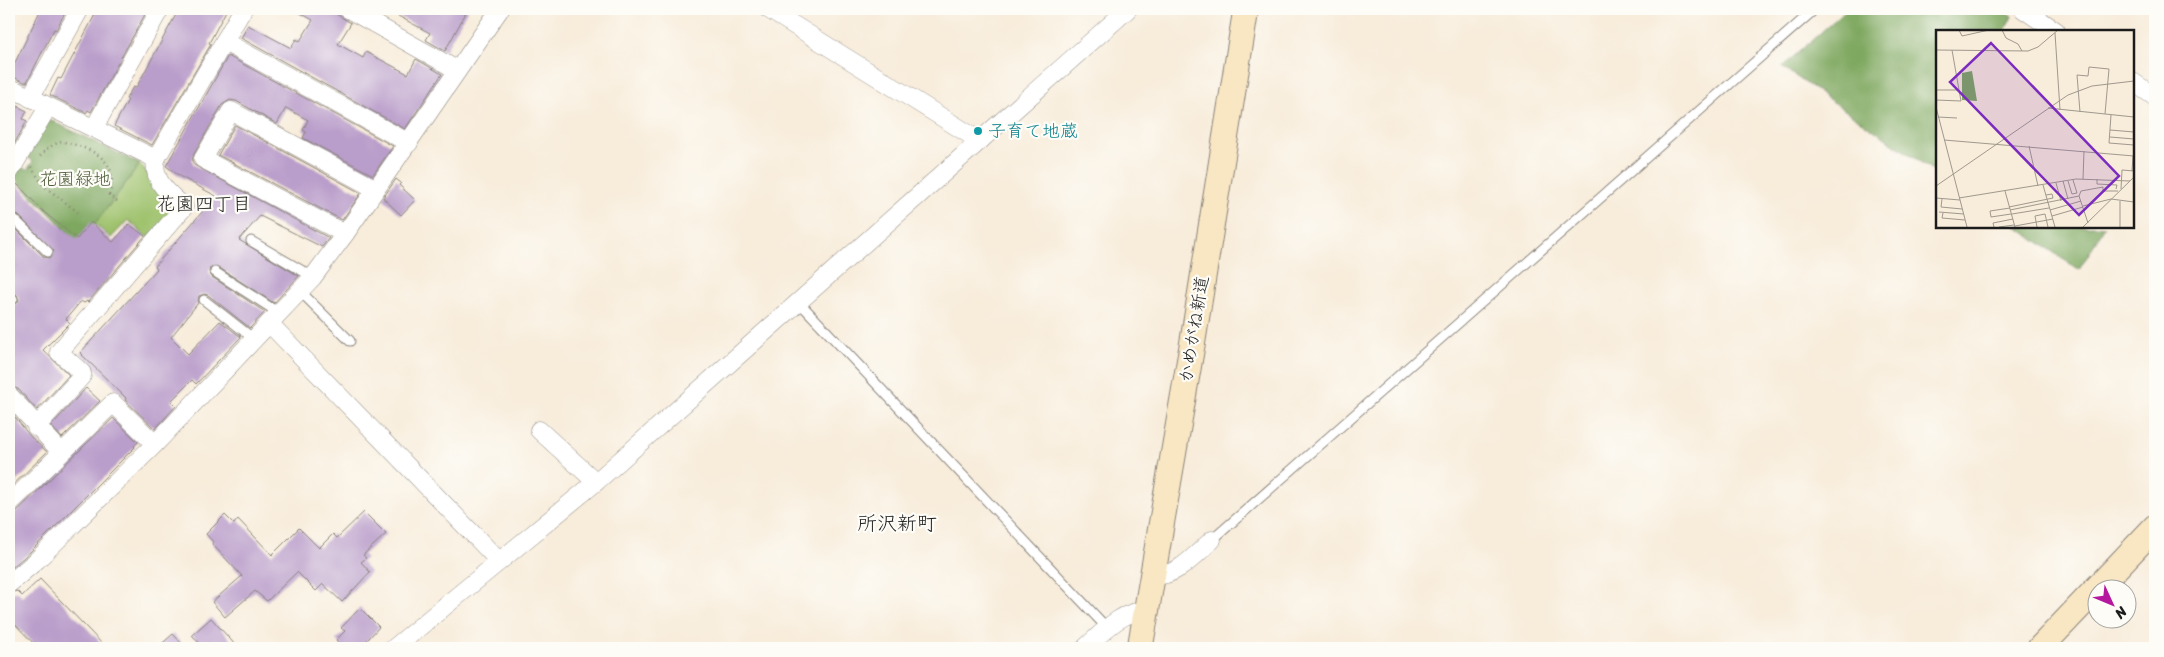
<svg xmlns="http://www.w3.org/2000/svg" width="2164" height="657" font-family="Sriracha,'Klee One',sans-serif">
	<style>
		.green { fill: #9dc16b; stroke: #5c6e44 }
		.forest { fill: #7ea75f; stroke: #4d623e }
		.building { fill: #b99dca }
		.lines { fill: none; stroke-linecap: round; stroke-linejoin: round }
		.lane-casing { stroke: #8a847b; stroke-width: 11 }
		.street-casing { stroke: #8a847b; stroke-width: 19 }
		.secondary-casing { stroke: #8a847b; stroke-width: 27 }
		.path { stroke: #8a847b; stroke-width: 2.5; stroke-dasharray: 1 4; stroke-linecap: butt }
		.lane { stroke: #fff; stroke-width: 9 }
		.street { stroke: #fff; stroke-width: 18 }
		.secondary { stroke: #f9e7c3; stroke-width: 25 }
		.culture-dot { fill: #0f9aa8; stroke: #fdfcf7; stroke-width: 2 }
		.labels { text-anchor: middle; stroke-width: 4.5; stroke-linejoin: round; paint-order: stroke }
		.culture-label { font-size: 18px; fill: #0d838f; stroke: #fdfcf7; text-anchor: start }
		.park-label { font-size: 18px; fill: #505e3c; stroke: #fdfcf7 }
		.street-label { font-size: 18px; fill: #1c1c1c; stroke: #fdfcf7 }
		.neighbourhood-label { font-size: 19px; fill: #1c1c1c; stroke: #fdfcf7 }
		.quarter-label { font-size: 20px; fill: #1c1c1c; stroke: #fdfcf7 }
		.inset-road { fill: none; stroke: #a0998e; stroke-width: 1 }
		.view { fill: #7b2cbf; fill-opacity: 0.15; stroke: #7b2cbf; stroke-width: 2.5 }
		.inset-edge { fill: none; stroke: #1c1c1c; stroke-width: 2.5 }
	</style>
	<rect width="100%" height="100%" fill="#fdfcf7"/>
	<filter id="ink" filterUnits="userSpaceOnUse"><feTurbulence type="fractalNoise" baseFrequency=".02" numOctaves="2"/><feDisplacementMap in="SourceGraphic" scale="10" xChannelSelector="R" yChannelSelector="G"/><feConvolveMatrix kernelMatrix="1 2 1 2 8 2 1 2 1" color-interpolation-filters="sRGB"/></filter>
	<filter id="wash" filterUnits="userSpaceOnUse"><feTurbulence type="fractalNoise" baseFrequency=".0096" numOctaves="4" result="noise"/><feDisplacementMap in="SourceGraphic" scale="20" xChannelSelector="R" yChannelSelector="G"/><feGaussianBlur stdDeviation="1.12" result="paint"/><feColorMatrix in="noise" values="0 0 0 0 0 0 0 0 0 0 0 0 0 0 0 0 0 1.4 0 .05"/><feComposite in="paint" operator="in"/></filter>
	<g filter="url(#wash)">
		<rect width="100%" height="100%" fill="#f8ecda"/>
		<path class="green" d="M140 164C150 172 149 185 160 194L157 198 160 201 163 197 170 203V215L148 238 128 220 111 238 95 224Z"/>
		<g class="forest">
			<path d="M1847 9H2002L2012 16 2005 31H1938V174L1782 67Z"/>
			<path d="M48 119 140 164 80 244 13 177 19 165 27 170 33 161 26 156Z"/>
			<path d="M2015 226H2105L2079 270Z"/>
		</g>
		<g id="blocks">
			<g class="building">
				<path d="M41 9H67L56 30 54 29 27 82H24L9 75Z"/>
				<path d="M98 9H148L91 112 88 110 86 113 50 95 58 78 61 79Z"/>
				<path d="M179 9H227L209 43 211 44 152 145 114 126 128 100 126 99 133 87 136 88Z"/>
				<path d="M293 9H328L351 23 338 44 363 58 366 52 408 74 416 59 442 74 405 129 241 38 248 25 291 48 296 39 300 41 313 20Z"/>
				<path d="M385 9H468L445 51 426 40 430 33Z"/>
				<path d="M228 56 393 146 373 175 303 138 306 132 303 130 308 120 286 108 277 124 236 101 230 100 222 105 194 154 192 160 194 165 329 238 322 247 260 216 239 240 299 276 274 303 218 267 215 266 210 268 209 272 212 277 265 312 250 328 208 295 204 294 199 296 198 303 171 337 188 354 220 321 241 337 196 384 192 380 171 401 176 406 155 429 125 400 126 398 80 353 157 269 155 266 216 196 181 177 166 166Z"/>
				<path d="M9 102 27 111 23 119 27 121 9 153Z"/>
				<path d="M235 125 361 193 342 220 218 155Z"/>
				<path d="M396 179 401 183 399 185 415 200 401 215 383 198Z"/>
				<path d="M17 184 45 213 77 239 91 222 113 242 129 224 145 236 88 302 87 301 84 303 81 301 66 319 70 323 43 350 69 375 37 410 18 389 9 386V351L12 347 9 344V304L15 305 19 300 17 295 9 289V222L44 257 50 258 54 251 13 210 9 208V192Z"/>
				<path d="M86 388 100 401 62 438 51 426Z"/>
				<path d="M15 417 29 435 47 452 9 489V424Z"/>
				<path d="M113 418 138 442 134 446 135 447 30 552 9 570V514L16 512Z"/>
				<path d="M364 512 386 534 363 555 366 558 361 562 370 572 342 602 323 584 316 591 297 572 267 601 255 591 225 617 212 602 242 576 212 544 213 542 206 534 225 515 234 524 238 519 272 555 299 528 319 548 333 534 337 538Z"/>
				<path d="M40 579 106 648H38L9 618V594L17 591 22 596Z"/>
				<path d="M360 608 379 627 360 648H344L336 640 345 631 341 628Z"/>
				<path d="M211 618 238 648H204L192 635Z"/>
				<path d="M173 634 186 648H157Z"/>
			</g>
		</g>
	</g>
	<g filter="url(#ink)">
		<use href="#blocks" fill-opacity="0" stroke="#8a847b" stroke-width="1"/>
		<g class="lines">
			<defs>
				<g id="lane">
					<path d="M9 214 48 252"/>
					<path d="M251 241 313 277"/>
					<path d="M215 272 279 313"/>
					<path d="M300 291 350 341"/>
					<path d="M9 295 13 299"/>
					<path d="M204 300 254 339"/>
					<path d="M799 302 1108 629"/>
					<path d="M1212 540 1815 9"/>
				</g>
				<g id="street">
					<path d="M348 9 457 70"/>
					<path d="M768 9 980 141"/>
					<path d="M2023 9 2056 31"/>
					<path d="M225 42 409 143"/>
					<path d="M2133 82 2155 97"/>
					<path d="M9 87 156 159 243 9"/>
					<path d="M30 98 80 9"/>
					<path d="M94 128 160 9"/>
					<path d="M9 173 48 107"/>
					<path d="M345 234 203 159 231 111 376 189"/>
					<path d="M269 323 499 561"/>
					<path d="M9 398 10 396 61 452"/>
					<path d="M36 427 82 376V373L59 352 184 207C169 193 152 182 156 159"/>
					<path d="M539 430 596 482"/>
					<path d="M9 504 113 403 155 444"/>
					<path d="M1152 576C1177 577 1194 556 1212 540"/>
					<path d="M9 584 37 560 155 444 313 277 345 234 500 9"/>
					<path d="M394 648 596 482 1128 9"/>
					<path d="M1085 648C1102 633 1122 610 1146 611"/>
				</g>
				<g id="secondary">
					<path d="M1140 648 1193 340 1246 9"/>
					<path d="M2040 648 2155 527"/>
				</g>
			</defs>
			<use href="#lane" class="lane-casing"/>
			<use href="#street" class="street-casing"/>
			<use href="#secondary" class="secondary-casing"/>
			<g class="path">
				<path d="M40 156 48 148 61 141C90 148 122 159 109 195L119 203"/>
				<path d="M31 167 44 186 79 213"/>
			</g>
			<use href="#lane" class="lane"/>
			<use href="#street" class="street"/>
			<use href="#secondary" class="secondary"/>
		</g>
	</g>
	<circle class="culture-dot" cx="978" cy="131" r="5"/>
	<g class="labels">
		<g class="culture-label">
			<text x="988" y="137">子育て地蔵</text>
		</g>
		<g class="park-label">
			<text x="75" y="185">花園緑地</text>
		</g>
		<g class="street-label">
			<text transform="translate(1194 329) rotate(-81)" y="6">かめがね新道</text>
		</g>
		<g class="neighbourhood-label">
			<text x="204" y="210">花園四丁目</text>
		</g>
		<g class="quarter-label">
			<text x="897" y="530">所沢新町</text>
		</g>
	</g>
	<g transform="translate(1936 30)">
		<rect width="198" height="198" fill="#f8ecda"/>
		<path d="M36 41 41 71 26 70V43Z" fill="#7ea75f"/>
		<path class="inset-road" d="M23 0 26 6 53 0M66 0 70 8 82 14 86 21M119 3 124 80M0 20 92 21 102 17 122 0M16 20 23 60M0 60H23L25 71 0 70M0 77 31 197M112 78 198 87M144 82 141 45 152 46 153 37 173 39 169 84M175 85 173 113 198 115M2 87 21 88M174 100 198 102M174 107 198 109M8 110 198 126M93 116 102 156M196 141 197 126M147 149 148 121M161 149V154L181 155 180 159M127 151 132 169M132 151 136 164 141 163 137 150M120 153 125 171M107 155 119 197M0 156 132 65 156 56 198 51M167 157V161H182M185 159 186 140 198 141M69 161 79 197M143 166 145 161 167 157M0 168 24 170M23 168 140 149 194 151M6 169 5 177 26 179M147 176 175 169 198 172M73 177 117 168 116 164 110 165M74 178 54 181 55 187 75 184M74 180 143 166 152 193M114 180 145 171M3 182 28 184M7 183 6 188 29 190M76 184 113 178M116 186 147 177M79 196 117 189M58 197 57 193 77 189M63 197 78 195M101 197 99 186 109 184 112 197M147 197 198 147M184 197V171"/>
		<path class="view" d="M55 13 183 146 143 185 14 52Z"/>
		<rect width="198" height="198" class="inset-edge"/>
	</g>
	<rect width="2164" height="657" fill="none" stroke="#fdfcf7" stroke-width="30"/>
	<g transform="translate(2112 604) rotate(134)"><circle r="24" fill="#fdfcf7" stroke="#a3a29f"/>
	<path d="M0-4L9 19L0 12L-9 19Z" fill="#b5179e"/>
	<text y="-8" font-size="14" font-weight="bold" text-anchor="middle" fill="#1c1c1c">N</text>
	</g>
</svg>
